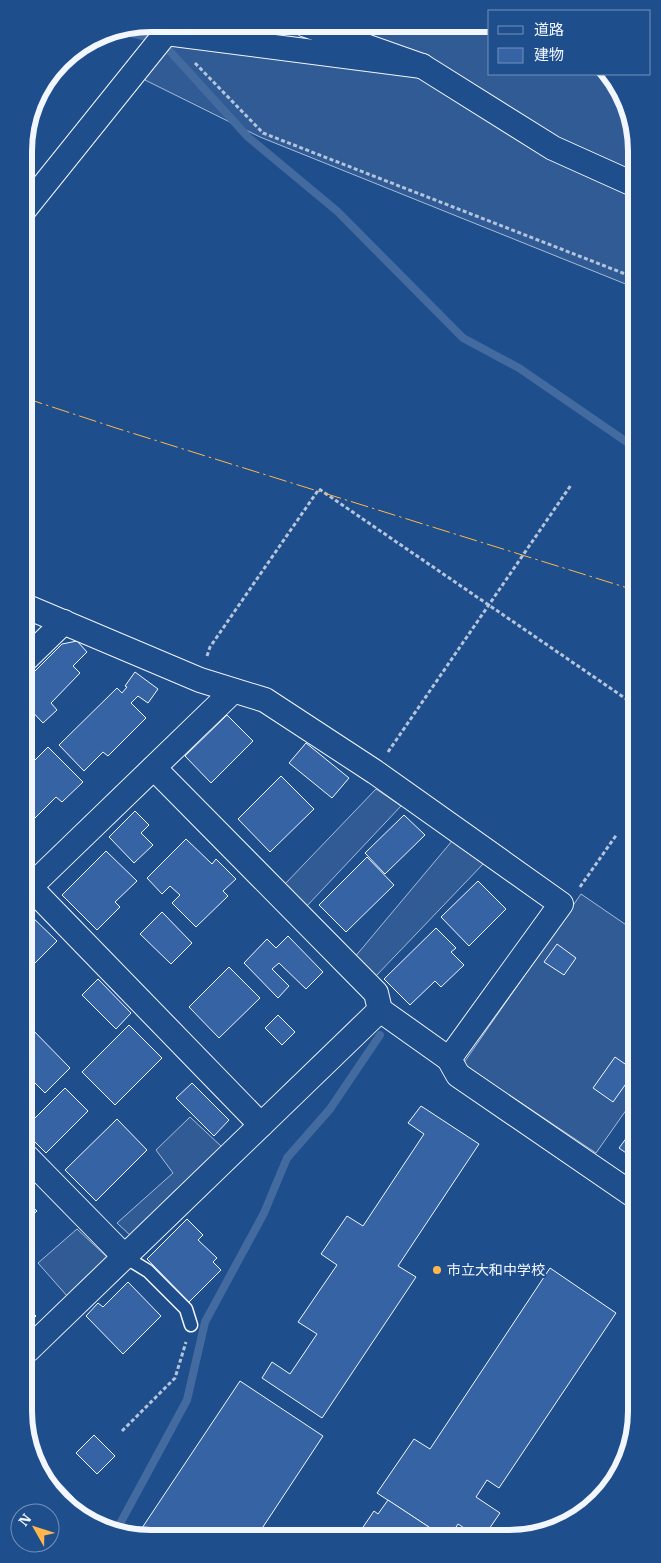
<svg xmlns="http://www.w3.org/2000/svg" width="661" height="1563" font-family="'IBM Plex Serif','Noto Sans JP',serif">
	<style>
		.built { fill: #305b95; stroke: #a8bbd7 }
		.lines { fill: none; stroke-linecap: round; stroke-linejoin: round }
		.stream { stroke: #446ba0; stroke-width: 8 }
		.building { fill: #3563a3; stroke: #f2f6ff }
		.service-casing { stroke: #f2f6ff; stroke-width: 15 }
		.minor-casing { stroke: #f2f6ff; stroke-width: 26 }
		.path { stroke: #b3c4dc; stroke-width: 3; stroke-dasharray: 4 2.5; stroke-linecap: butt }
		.service { stroke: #1f4e8c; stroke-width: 12 }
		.minor { stroke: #1f4e8c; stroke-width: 24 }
		.power { stroke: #ffb74d; stroke-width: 1; stroke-dasharray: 18 4 2.5 4; stroke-linecap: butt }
		.poi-dot { fill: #ffb74d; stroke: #1f4e8c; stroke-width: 2 }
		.labels { text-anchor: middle; stroke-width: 4; stroke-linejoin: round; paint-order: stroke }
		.poi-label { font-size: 14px; fill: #f2f6ff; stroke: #1f4e8c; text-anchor: start }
		.rim { fill: none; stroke: #f2f6ff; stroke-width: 6 }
	</style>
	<rect width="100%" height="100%" fill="#1f4e8c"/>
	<g class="built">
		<path d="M152 24 490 26V74H605L633 119V287L260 137 145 80 153 32 134 27Z"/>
		<path d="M376 789 401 806 305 908 284 885Z"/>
		<path d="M452 841 484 863 374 978 354 958Z"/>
		<path d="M581 894 635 931 636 1096 596 1153 463 1064Z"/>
		<path d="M190 1117 222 1147 131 1236 117 1223 173 1173 156 1150Z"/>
		<path d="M77 1229 108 1258 68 1297 38 1263Z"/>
	</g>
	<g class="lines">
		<g class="stream">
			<path d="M119 30 153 39"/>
			<path d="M166 47 248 137 337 211 463 338 519 368 634 447"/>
			<path d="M116 1531 187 1400 205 1322 264 1213 287 1158 330 1109 380 1035"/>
		</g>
	</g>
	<g class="building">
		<path d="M77 641 87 652 73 666 80 673 51 703 57 710 43 723 26 705V680L62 644Z"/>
		<path d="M135 672 158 689 148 703 138 696 131 703 146 718 108 756 103 752 84 771 59 745 117 688 122 693 127 687 125 686Z"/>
		<path d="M227 715 253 741 211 783 185 756Z"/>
		<path d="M306 743 349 778 332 798 289 763Z"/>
		<path d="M48 747 83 782 62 802 56 797 32 821 26 816V769Z"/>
		<path d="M281 776 314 809 270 852 238 819Z"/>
		<path d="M135 811 149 825 141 833 153 845 134 863 109 837Z"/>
		<path d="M404 815 425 835 385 874 365 853Z"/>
		<path d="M186 839 212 864 216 859 236 879 223 891 228 896 196 927 172 903 180 895 170 886 162 894 147 878Z"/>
		<path d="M106 851 137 881 115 902 120 907 97 930 62 895Z"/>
		<path d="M367 857 394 885 346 932 319 905Z"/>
		<path d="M478 881 506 909 469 946 441 917Z"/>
		<path d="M162 912 192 943 171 964 140 934Z"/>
		<path d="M29 914 57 941 27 971 26 916Z"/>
		<path d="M436 928 456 948 451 952 464 965 441 987 435 981 410 1005 384 979Z"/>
		<path d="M288 936 323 972 306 989 279 963 272 969 289 986 278 998 244 963 267 939 276 948Z"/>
		<path d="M557 944 576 958 564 975 544 962Z"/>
		<path d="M229 967 260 998 219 1038 189 1007Z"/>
		<path d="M98 979 131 1013 116 1029 82 995Z"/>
		<path d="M278 1015 295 1032 282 1045 265 1028Z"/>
		<path d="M27 1024 70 1068 45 1093 27 1075Z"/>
		<path d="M129 1025 162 1058 115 1105 82 1072Z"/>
		<path d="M615 1057 635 1071 613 1102 593 1088Z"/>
		<path d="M192 1083 229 1120 214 1136 176 1098Z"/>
		<path d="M65 1088 88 1111 46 1153 27 1134V1126Z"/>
		<path d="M421 1106 479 1144 398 1266 416 1277 322 1418 262 1378 272 1362 290 1374 317 1334 298 1322 337 1265 321 1254 347 1216 363 1226 424 1134 408 1123Z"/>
		<path d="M117 1119 147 1150 96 1201 65 1170Z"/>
		<path d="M636 1125V1160L619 1148Z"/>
		<path d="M27 1202 37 1211 27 1220Z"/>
		<path d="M187 1219 203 1235 198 1240 217 1258 213 1262 221 1270 189 1302 147 1259Z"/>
		<path d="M550 1268 616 1313 499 1488 487 1480 476 1497 500 1513 485 1535H475L458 1524 451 1535H441L377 1493 414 1439 430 1449Z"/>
		<path d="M128 1282 161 1316 123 1354 86 1316 98 1303 103 1307Z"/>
		<path d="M28 1308 36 1316 28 1324Z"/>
		<path d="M240 1381 323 1436 257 1536 136 1537Z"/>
		<path d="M94 1435 115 1456 97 1474 76 1453Z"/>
		<path d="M48 1471 74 1498 66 1506 46 1473Z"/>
		<path d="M388 1500 441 1535 357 1536 374 1511 378 1514Z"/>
	</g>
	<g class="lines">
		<defs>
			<path id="service" d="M125 1257 148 1271 186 1309 191 1325"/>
			<g id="minor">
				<path d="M306 25 422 66 553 148 633 184"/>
				<path d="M24 210 166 33 422 66"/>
				<path d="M25 606 200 680 265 700 375 772 561 904 449 1059"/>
				<path d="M26 659 64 622"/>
				<path d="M154 768 376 993 380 1010 449 1059 458 1075 636 1197"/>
				<path d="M30 887 261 1125"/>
				<path d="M26 891 233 691"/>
				<path d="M27 1157 125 1257"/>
				<path d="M28 1350 380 1010"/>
			</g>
		</defs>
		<use href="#service" class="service-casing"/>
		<use href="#minor" class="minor-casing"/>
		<g class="path">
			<path d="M195 63 263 133 633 277"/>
			<path d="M207 656 210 647 319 489 635 705"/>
			<path d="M388 752 571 485"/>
			<path d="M580 887 617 834"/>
			<path d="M122 1431 175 1378 186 1342"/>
		</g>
		<use href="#service" class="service"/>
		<use href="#minor" class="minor"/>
		<path class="power" d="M25 398 116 428 634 590"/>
	</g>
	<circle class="poi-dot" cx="437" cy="1270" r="5"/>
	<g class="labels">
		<g class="poi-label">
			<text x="447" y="1275">市立大和中学校</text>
		</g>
	</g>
	<path d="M0 0H661V1563H0ZM151 32H509A119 119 0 0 1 628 151V1411A119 119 0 0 1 509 1530H151A119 119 0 0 1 32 1411V151A119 119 0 0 1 151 32Z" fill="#1f4e8c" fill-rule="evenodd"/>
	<path class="rim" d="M151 32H509A119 119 0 0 1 628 151V1411A119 119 0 0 1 509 1530H151A119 119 0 0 1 32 1411V151A119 119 0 0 1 151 32Z"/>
	<rect x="488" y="10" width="162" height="65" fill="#1f4e8c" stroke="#7391ba"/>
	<rect x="498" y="26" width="25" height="8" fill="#1f4e8c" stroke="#7391ba"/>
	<text x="534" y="35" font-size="15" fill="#f2f6ff">道路</text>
	<rect x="498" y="48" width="25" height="15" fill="#3563a3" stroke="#7391ba"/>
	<text x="534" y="60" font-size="15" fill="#f2f6ff">建物</text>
	<g transform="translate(35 1528) rotate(309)"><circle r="24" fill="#1f4e8c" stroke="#7391ba"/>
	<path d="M0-4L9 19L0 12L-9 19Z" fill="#ffb74d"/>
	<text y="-8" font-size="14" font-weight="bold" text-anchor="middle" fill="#f2f6ff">N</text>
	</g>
</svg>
